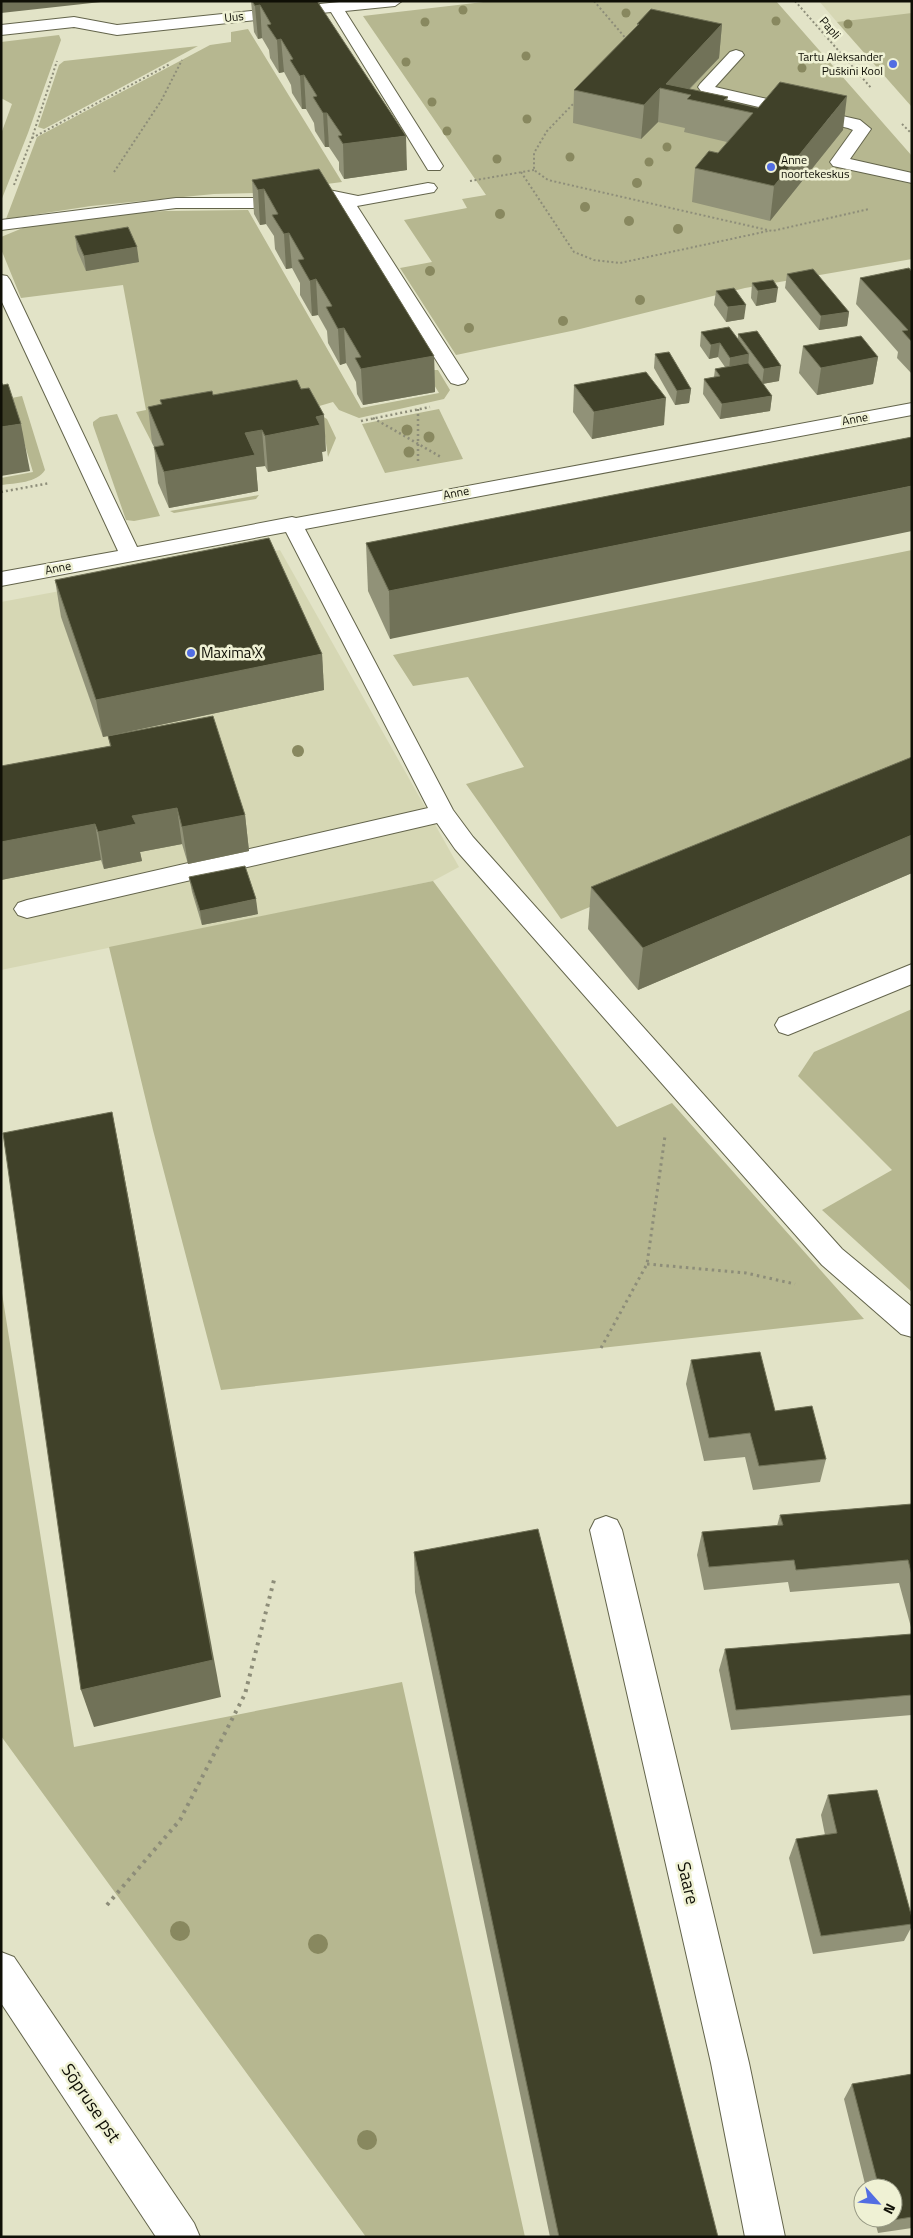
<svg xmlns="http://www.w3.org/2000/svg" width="913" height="2238" font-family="'Titillium Web',sans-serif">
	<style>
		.built { fill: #d6d7b4 }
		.green { fill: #b6b790 }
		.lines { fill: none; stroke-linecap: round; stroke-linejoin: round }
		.minor-casing { stroke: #63644b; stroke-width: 2 }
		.major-casing { stroke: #63644b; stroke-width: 2 }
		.path-far3 { stroke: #8d8d79; stroke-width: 2; stroke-dasharray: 2 2.5; stroke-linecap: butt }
		.path-far2 { stroke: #8d8d79; stroke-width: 2.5; stroke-dasharray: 2 3; stroke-linecap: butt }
		.path-far1 { stroke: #8d8d79; stroke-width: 3; stroke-dasharray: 2.5 4; stroke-linecap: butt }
		.path { stroke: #8d8d79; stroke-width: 4; stroke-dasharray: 3 5; stroke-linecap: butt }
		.minor { fill: #fff; fill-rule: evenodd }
		.major { fill: #fff; fill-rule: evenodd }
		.tree { fill: #88885f }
		.wall { fill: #919278 }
		.shaded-wall { fill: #717258 }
		.building { fill: #404129; stroke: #717258 }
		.poi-dot { fill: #526de2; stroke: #eff1d4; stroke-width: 2 }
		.labels { text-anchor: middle; stroke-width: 5; stroke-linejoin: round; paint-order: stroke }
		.far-street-label { font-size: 12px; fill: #0f0f06; stroke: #eff1d4 }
		.far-poi-label { font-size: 12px; fill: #0f0f06; stroke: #eff1d4; text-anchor: end }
		.poi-label { font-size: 15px; fill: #0f0f06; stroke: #eff1d4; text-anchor: start }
		.near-street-label { font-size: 18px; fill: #0f0f06; stroke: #eff1d4 }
	</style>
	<rect width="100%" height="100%" fill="#e2e3c7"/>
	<g class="built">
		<path d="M819 1H912V107L837 22Z"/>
		<path d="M280 550 459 867 433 881 1 970V602Z"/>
	</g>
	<g class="green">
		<path d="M492 1H776L912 156V259L745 288 576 330 456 355 400 268 432 262 404 220 467 208 462 199 486 195 363 16Z"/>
		<path d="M912 13V107L837 22Z"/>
		<path d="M248 29 342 182 257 193 214 194 91 206 6 219 37 137 210 45 231 42V32Z"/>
		<path d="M59 35 61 40 28 133 1 201V134L12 104 1 98V42Z"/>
		<path d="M198 46 44 129 38 127 59 65 64 61Z"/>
		<path d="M248 210 361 408 439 393 425 370H438L450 390 444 399 359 418 339 410 333 402 316 407 152 443 136 412 146 410 123 285 21 298 1 249V237L30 225 94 216 165 211Z"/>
		<path d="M22 396 45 470C37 483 16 483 1 485V478L33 472 20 429 1 400Z"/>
		<path d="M439 409 463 459 385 473 362 424Z"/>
		<path d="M117 414 160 516 134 521 126 520 93 425V422L100 417Z"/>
		<path d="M322 416 327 419 336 438 328 457Z"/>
		<path d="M259 495 256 499 174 513 170 511Z"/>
		<path d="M912 550V773L561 919 466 784 524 767 468 677 413 686 393 655Z"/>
		<path d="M433 881 617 1127 672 1103 864 1319 221 1390 153 1130 109 947Z"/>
		<path d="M912 1009V1292L822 1210 892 1170 798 1076 814 1052Z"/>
		<path d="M1 1287 74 1747 402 1682 525 2237H366L1 1736Z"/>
	</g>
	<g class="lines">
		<defs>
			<g id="minor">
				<path d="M349 1H402L395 6 345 11 443 166 440 170H428L331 12 117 35 74 27 1 35V25L74 17 117 25Z"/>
				<path d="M736 50 742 52 744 55 715 87 860 120 871 129 850 159 912 173V183L833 166 830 162 853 130 848 128 703 94 698 87 700 84 730 52Z"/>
				<path d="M428 183 434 184 437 188 434 192 357 206 468 379 465 383 458 385 451 383 448 379 337 202 324 199 254 208H176L1 230V220L176 198H254L324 189 358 196Z"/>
				<path d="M1 275 7 276 10 280 137 547 292 517 296 518 912 403V415L305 529 453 810 473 837 842 1249 912 1307V1337L901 1334 822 1265 455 849 437 823 27 918 18 915 14 909 18 903 27 900 428 808 286 532 1 586V572L118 551 1 300Z"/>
				<path d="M912 964V984L788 1035 779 1032 775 1025 779 1018Z"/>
				<path d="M606 1516 617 1520 622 1530 749 2063 785 2237H745L711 2063 590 1530 595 1520Z"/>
			</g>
			<path id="major" d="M1 1952 14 1957 194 2223 200 2237H156L1 2003Z"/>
		</defs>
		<use href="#minor" class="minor-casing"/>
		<use href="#major" class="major-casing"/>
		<g class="path-far3">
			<path d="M594 1 628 41"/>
			<path d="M795 1 872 89"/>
			<path d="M576 101 547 131 534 153V170L548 180 772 231 869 209"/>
			<path d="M902 124 912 134"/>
			<path d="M32 138 170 64"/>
			<path d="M114 172 161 101 182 60"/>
			<path d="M521 172 574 252 594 260 620 263 768 231"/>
			<path d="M470 181 534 170"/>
			<path d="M14 185 32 138 57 61"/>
		</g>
		<g class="path-far2">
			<path d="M418 409V464"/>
			<path d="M373 418 441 457"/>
			<path d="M361 421 430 407"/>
			<path d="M1 492 50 483"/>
		</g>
		<g class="path-far1">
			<path d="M647 1264 746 1273 795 1284"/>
			<path d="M601 1348 647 1264 665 1136"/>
		</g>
		<path class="path" d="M107 1905 180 1820 245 1694 274 1580"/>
		<use href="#minor" class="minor"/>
		<use href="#major" class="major"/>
	</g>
	<g class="tree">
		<circle cx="463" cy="10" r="4.5"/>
		<circle cx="626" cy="13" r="4.5"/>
		<circle cx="776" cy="21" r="4.5"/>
		<circle cx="425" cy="22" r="4.5"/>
		<circle cx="848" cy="24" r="4.5"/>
		<circle cx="526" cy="56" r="4.5"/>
		<circle cx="406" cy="62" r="4.5"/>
		<circle cx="802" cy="68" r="4.5"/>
		<circle cx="432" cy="102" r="4.5"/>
		<circle cx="527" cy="119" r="4.5"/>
		<circle cx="447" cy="131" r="4.5"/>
		<circle cx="667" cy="147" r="4.5"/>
		<circle cx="570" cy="157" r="4.5"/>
		<circle cx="497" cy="159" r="4.5"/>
		<circle cx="649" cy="162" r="4.5"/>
		<circle cx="637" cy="183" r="5"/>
		<circle cx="585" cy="207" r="5"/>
		<circle cx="500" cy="214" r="5"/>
		<circle cx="629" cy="221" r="5"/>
		<circle cx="678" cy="229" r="5"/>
		<circle cx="430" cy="271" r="5"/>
		<circle cx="640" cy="300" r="5"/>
		<circle cx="563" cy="321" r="5"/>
		<circle cx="469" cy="328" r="5"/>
		<circle cx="407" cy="430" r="5.5"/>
		<circle cx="429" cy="437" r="5.5"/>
		<circle cx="409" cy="452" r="5.5"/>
		<circle cx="298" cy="751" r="6"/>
		<circle cx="180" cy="1931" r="10"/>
		<circle cx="318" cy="1944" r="10"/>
		<circle cx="367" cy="2140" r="10"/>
	</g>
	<g class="wall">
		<path d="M251 1H317L407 170 344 179 339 170V162L329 147H325L315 131 314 123 306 109H302L292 93 291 85 284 72 279 73 270 58 269 50 262 38 258 39 254 32Z"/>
		<path d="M637 24H722L719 58 690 89 728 97 727 101 843 130 770 221 692 202 695 168 718 153 727 142 684 132 685 128 658 122 641 139 573 123 574 90 637 27Z"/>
		<path d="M319 169 434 356 435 392 363 405 357 394 356 382 346 363 340 365 328 343 327 331 318 315 312 316 300 295V283L292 268 286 269 275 249 274 236 266 224 260 225 254 214 252 180Z"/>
		<path d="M75 236 139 262 86 271 77 250Z"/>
		<path d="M912 272V374L897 358 898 352 856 304 860 278Z"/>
		<path d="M787 274 849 312 847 326 819 330 785 288Z"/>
		<path d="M752 283 776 302 756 306 751 298Z"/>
		<path d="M716 291 744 319 726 322 714 305Z"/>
		<path d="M701 332 738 338V334L779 381 762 384 772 396 770 411 720 419 703 394 704 379 714 377 715 369 725 367 718 357 709 359 700 346Z"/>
		<path d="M803 346 878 357 873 384 817 395 799 373Z"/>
		<path d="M655 354 691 389 689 403 675 405 654 368Z"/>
		<path d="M574 385 664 425 592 439 573 412Z"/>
		<path d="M213 395 326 451 322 452 323 461 268 472 265 466 256 467 258 491 169 508 158 483 154 447 152 443 148 407 161 404 160 400Z"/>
		<path d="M912 437 390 639 368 591 366 543Z"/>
		<path d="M55 580 322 654 324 690 103 737 61 617Z"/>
		<path d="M108 736 245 815 249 851 188 864 182 844 140 852 142 861 104 869 101 860 1 880V766L110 746Z"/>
		<path d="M912 757V873L638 990 588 929 591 887Z"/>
		<path d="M189 877 258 914 202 925 192 892Z"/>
		<path d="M691 1360 775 1411 826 1459 820 1482 753 1490 745 1457 704 1461 686 1384Z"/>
		<path d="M912 1504V1631L899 1583 790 1592 788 1582 704 1590 697 1555 702 1532 777 1526 780 1515Z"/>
		<path d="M414 1552 718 2237H550L415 1592Z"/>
		<path d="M912 1634V1715L731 1730 719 1670 725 1649Z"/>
		<path d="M828 1795 912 1918V1926L904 1941 813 1954 789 1858 796 1839 825 1835 821 1815Z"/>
		<path d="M912 2074V2228L878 2233 874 2218H893V2188H866L844 2099 852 2084Z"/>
	</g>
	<g class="shaded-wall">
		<path d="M1 1H110L1 13Z"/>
		<path d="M260 5 262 38 258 39 255 6Z"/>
		<path d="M722 24 719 58 685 93 666 84Z"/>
		<path d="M281 39 284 72 279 73 277 40Z"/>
		<path d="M304 75 306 109H302L300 76Z"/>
		<path d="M660 88 658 122 641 139 644 105Z"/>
		<path d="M847 96 843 130 770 221 774 186Z"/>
		<path d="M323 113H327L329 147H325Z"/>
		<path d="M406 136 407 170 344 179 343 144Z"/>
		<path d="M264 189 266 224 260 225 258 190Z"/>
		<path d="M289 233 292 268 286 269 284 234Z"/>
		<path d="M137 247 139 262 86 271 84 256Z"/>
		<path d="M316 279 318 315 312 316 310 281Z"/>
		<path d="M778 288 776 302 756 306 758 291Z"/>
		<path d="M746 305 744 319 726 322 728 307Z"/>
		<path d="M849 312 847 326 819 330 821 316Z"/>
		<path d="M344 328 346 363 340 365 338 329Z"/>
		<path d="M720 343 718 357 709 359 711 345Z"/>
		<path d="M749 354 748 369 729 372 730 358Z"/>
		<path d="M434 356 435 392 363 405 361 369Z"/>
		<path d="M878 357 873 384 817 395 821 368Z"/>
		<path d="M781 366 779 381 762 384 764 369Z"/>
		<path d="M691 389 689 403 675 405 677 391Z"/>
		<path d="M772 396 770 411 720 419 722 404Z"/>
		<path d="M666 398 664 425 592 439 594 412Z"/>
		<path d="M324 415 326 451 322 452 323 461 268 472 265 436 316 417Z"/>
		<path d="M21 424 30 471 1 476V427Z"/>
		<path d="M262 430 265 466 256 467 258 491 169 508 164 472 245 433Z"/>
		<path d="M912 486V531L390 639 389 591Z"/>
		<path d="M322 654 324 690 103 737 96 700Z"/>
		<path d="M177 808 182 844 140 852 142 861 104 869 98 832 132 816Z"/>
		<path d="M245 815 249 851 188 864 182 827Z"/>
		<path d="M95 824 101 860 1 880V842Z"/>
		<path d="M912 835V873L638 990 643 948Z"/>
		<path d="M256 899 258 914 202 925 200 911Z"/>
		<path d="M112 1112 121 1158 221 1697 94 1727 81 1690Z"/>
	</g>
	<g class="building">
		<path d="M252 1H317L406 136 343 144 338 136 342 135 327 113H323L313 97 317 96 304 75 300 76 290 60 293 59 281 39 277 40 267 25 271 24 260 5 255 6Z"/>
		<path d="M651 9 722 24 666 84 728 97 724 100 758 108 780 82 847 96 774 186 695 168 709 151 718 153 753 113 687 99 691 95 660 88 644 105 574 90 639 24H637Z"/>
		<path d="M319 169 434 356 361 369 355 358 361 357 344 328 338 329 326 307 332 306 316 279 310 281 298 260 304 259 289 233 284 234 272 215 278 214 264 189 258 190 252 180Z"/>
		<path d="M128 227 137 247 84 256 75 236Z"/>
		<path d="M909 268 912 272V342L902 331 908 330 860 278Z"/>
		<path d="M813 269 849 312 821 316 787 274Z"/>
		<path d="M773 280 778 288 758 291 752 283Z"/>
		<path d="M734 288 746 305 728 307 716 291Z"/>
		<path d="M729 327 749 354 730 358 720 343 711 345 701 332Z"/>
		<path d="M757 331 781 366 764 369 738 334Z"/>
		<path d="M861 336 878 357 821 368 803 346Z"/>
		<path d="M669 352 691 389 677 391 655 354Z"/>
		<path d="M748 363 772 396 722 404 704 379 720 376 715 369Z"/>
		<path d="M646 372 666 398 594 412 574 385Z"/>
		<path d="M297 380 301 389 309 388 324 415 316 417 320 425 265 436 262 430 245 433 255 455 164 472 154 447 164 445 148 407 162 404 160 400 212 391 213 395Z"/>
		<path d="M1 382 3 385 8 384 21 424 1 427Z"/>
		<path d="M912 437V486L389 591 366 543Z"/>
		<path d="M269 538 322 654 96 700 55 580Z"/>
		<path d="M213 716 245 815 182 827 177 808 132 816 136 824 98 832 95 824 1 842V766L111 746 108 736Z"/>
		<path d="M912 757V835L643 948 591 887Z"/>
		<path d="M245 866 256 899 200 911 189 877Z"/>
		<path d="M112 1112 213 1660 81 1690 3 1133Z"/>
		<path d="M760 1352 775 1411 812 1406 826 1459 759 1466 750 1433 709 1438 691 1360Z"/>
		<path d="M912 1504V1576L908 1560 796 1570 794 1560 709 1567 702 1532 783 1525 780 1515Z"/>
		<path d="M538 1529 718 2237H559L414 1552Z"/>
		<path d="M912 1634V1695L736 1710 725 1649Z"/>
		<path d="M877 1790 912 1918V1924L821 1936 796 1839 837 1833 828 1795Z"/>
		<path d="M912 2074V2217L887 2221V2218H893V2188H879L852 2084Z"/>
	</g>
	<g class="poi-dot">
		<circle cx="893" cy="64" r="5"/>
		<circle cx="771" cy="167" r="5"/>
		<circle cx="191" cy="653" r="5"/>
	</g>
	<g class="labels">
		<g class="far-street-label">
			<text transform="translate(234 17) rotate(-6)" y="4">Uus</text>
			<text transform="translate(830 28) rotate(49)" y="4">Papli</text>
			<text transform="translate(855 419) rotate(-10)" y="4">Anne</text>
			<text transform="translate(456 493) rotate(-11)" y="4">Anne</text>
			<text transform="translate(58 568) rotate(-11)" y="4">Anne</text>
		</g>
		<g class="far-poi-label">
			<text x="883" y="61">Tartu Aleksander<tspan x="883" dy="14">Puškini Kool</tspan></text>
			<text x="781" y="164" text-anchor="start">Anne<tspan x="781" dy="14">noortekeskus</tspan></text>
		</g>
		<g class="poi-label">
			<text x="201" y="658">Maxima X</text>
		</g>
		<g class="near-street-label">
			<text transform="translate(688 1883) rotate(77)" y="6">Saare</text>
			<text transform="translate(91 2103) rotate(56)" y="6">Sõpruse pst</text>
		</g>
	</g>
	<rect width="913" height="2238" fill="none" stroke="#0f0f06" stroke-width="5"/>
	<g transform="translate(878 2203) rotate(117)"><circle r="24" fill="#eff1d4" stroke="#959782"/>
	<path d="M0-4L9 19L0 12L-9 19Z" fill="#526de2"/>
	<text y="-8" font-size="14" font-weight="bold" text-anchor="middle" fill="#0f0f06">N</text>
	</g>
</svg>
